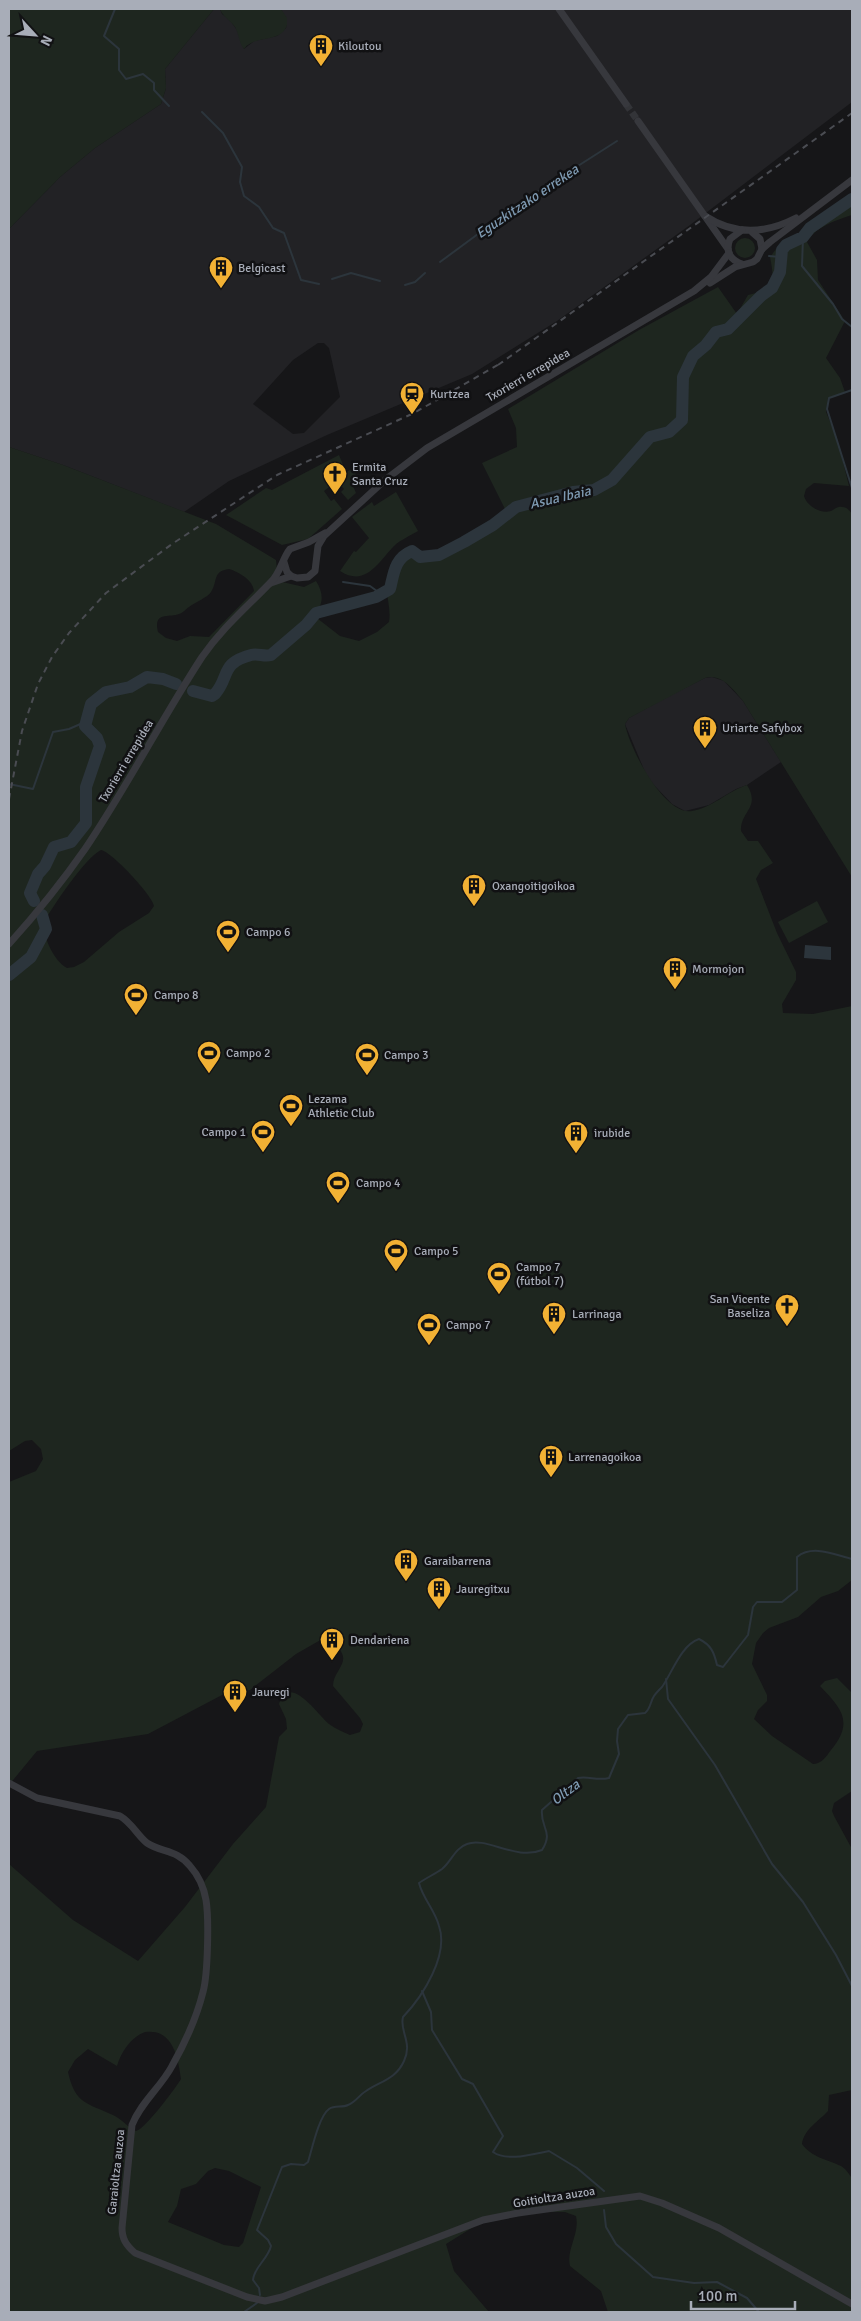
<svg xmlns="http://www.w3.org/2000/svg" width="861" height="2321" font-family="Signika,sans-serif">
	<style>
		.built { fill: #222225; fill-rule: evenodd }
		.green { fill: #1e261f; fill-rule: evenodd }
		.water { fill: #2c353c }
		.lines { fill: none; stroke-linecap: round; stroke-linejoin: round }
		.stream { stroke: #2c353c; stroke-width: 2 }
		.river { stroke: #2c353c; stroke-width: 12 }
		.tertiary-tunnel { stroke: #333438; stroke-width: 7; stroke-dasharray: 7 3.5; stroke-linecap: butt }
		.tertiary { stroke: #37383d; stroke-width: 7 }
		.rail { stroke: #4a4c52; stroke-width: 2; stroke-dasharray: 6 5; stroke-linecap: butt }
		.labels { text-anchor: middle; stroke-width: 5; stroke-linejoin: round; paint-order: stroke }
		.poi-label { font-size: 12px; fill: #a8adb8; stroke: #111113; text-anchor: start }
		.street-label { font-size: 12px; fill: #a8adb8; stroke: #111113 }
		.water-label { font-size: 14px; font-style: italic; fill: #7f9bb3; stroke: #111113 }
	</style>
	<rect width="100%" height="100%" fill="#161618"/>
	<g class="built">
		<path d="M214 9H220L222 14 229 19 237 30 244 49 254 41 277 36 286 28 287 21 281 9H852V102L690 225 557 321 472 374 327 435 229 481 184 512 63 465 9 447V229L60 177 95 148 161 104 166 88 165 69ZM318 343H324L329 348 340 397 304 433 293 434 253 404 293 360Z"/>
		<path d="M712 677 724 681 743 701 781 762 747 785 736 789 709 805 685 811 672 804 653 784 645 772 625 724 629 718 667 697 705 678Z"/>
	</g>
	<g class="green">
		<path d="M9 9H214L165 69 166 88 161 104 95 148 60 177 9 229Z"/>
		<path d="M220 9H281L287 18V25C281 44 255 34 244 49 239 43 239 34 235 27 230 20 222 16 220 9Z"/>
		<path d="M852 195V215C839 219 813 228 807 242L817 260 818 280 845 321 826 358 840 378 845 392 828 398 826 412 837 438 849 486 814 483 806 489 804 496C807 506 820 514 831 511 835 509 838 506 842 507 847 507 850 511 852 514V877L743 701C733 690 722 673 705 678L629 718 625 724C629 747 664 816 692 811 712 808 728 791 747 785 761 808 740 811 741 831L748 841H758L773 863 761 870 756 879 777 933 796 972V980L782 1004 783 1013 813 1014 852 1006V1580L838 1591 821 1597 798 1617 769 1628 763 1633 756 1643 752 1664 767 1695V1701L758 1710 754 1719 772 1736 813 1764C821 1764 826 1757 831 1750 854 1722 842 1709 820 1686L825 1681 837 1678 852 1693V1791L834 1803 832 1811 834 1816 852 1849V2090L829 2095 828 2111C819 2121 804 2129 802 2144 811 2157 828 2160 841 2166 845 2168 849 2174 852 2178V2312H608L601 2291 570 2266C566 2249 580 2234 576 2216L565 2212H543L492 2220 475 2226 446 2244 454 2271 489 2312H9V1864L73 1920 138 1961 185 1907 233 1844 266 1807 279 1737 287 1729 286 1719 279 1704C289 1672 318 1715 329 1724 336 1729 343 1732 350 1735L360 1732 363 1724 360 1718 333 1686C333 1670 353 1662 337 1647 332 1643 329 1639 324 1638L296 1654 250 1690 222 1695 148 1734 37 1751 9 1785V1482L36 1471 43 1459 41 1449 32 1440 25 1441 9 1451V447L63 465 216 524 276 560 278 581 304 587 316 581C324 593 324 606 313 615L340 636 359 641 377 632 389 622C392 605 382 589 390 573 408 536 428 561 453 549 471 539 490 526 507 513L482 463 517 447 516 428 508 409 639 330 718 287 737 314 748 295C775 289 775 283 770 257L776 249 790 242 823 214ZM229 569C239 572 253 580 254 591L209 637 190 636 177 641 166 638 158 632C153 611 169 618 179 614 183 613 186 609 189 607 195 602 207 598 211 592 218 582 212 571 229 569ZM101 850C111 851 153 896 154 906L149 913 119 932 84 962 74 967 67 968C54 961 44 938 43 924 52 907 85 858 101 850ZM145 2032C173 2028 178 2058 181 2079 175 2089 144 2130 136 2131 127 2127 122 2119 113 2115 87 2103 75 2104 68 2072L75 2060 88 2049 117 2066C121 2052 131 2037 145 2032ZM215 2168 229 2171 261 2187 243 2243 239 2247 224 2245 168 2222 177 2206 181 2189 196 2184 208 2171Z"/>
		<circle cx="745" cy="248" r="10"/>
		<path d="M339 455 346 472 354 468 358 481 353 486 356 493 348 500 341 492 344 489 337 481 324 491 331 501 334 499 342 509 308 539 282 545 226 515 266 488 272 490Z"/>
		<path d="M396 492 418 531C410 536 400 540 394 546 379 561 366 588 340 571L354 551 356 552 369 538 352 517 372 502 374 506Z"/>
		<path d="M817 901 828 922 789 943 778 922Z"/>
	</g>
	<path class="water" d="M805 945 831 947V960L804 958Z"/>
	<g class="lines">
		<g class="stream">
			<path d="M115 9 104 36 119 49V70L126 79 143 74 154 83V90L169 106"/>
			<path d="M202 112 223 133 242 167 240 182 244 196 259 207 273 228 284 233 301 280 319 284"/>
			<path d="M803 237 802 266 833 304 842 319 852 327"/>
			<path d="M769 256 780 257"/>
			<path d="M440 262 520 203 617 141"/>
			<path d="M332 279 351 273 380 281"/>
			<path d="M405 285 415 282 425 273"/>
			<path d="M852 390 829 398 827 409 852 488"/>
			<path d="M343 582 370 586 381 594"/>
			<path d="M9 784 33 789 53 732 69 729 85 722"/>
			<path d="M666 1679 668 1699 715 1765 772 1864 803 1902 836 1955 852 1986"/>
			<path d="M422 1991 431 2012 432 2030 462 2079 473 2084 503 2136 493 2152C507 2162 533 2154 549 2151L577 2168 604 2191"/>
			<path d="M604 2210 606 2227 616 2244 653 2277 694 2283 717 2282 747 2298 759 2312"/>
			<path d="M260 2295 259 2288 253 2280C254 2267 268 2259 271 2246L268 2240 257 2230 282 2167 291 2164 304 2165 308 2162C312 2149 319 2116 329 2109 335 2105 342 2108 348 2105 356 2102 359 2095 366 2091 381 2081 396 2079 404 2061 413 2042 399 2031 403 2017 423 1996 449 1955 439 1926 435 1910 423 1899 419 1883 426 1878 435 1874 442 1869 451 1862 455 1848 467 1844 486 1836 516 1861 542 1850 554 1831 540 1828 542 1810L578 1778C589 1776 597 1781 609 1778L619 1754 617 1741 618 1729 628 1715 645 1713C651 1708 650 1702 654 1696 656 1693 659 1690 662 1687 672 1673 681 1645 699 1639 711 1645 714 1652 717 1665L723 1667 748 1635 753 1607 757 1602H782L797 1590V1557C813 1544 835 1555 852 1559"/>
			<path d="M244 2312 257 2303"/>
		</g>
		<g class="river">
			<path d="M193 691 212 696 215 694C230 677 220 663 251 655 258 653 264 657 271 655L306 625 316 613 376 597 390 589C394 572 395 558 412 551L420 557 439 555 464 542 493 525 516 507 573 492 594 490 612 480 650 437 669 432 682 420 683 377 693 356 706 345 716 332 728 329 761 296 772 288 780 272 782 250 786 245 803 237 810 228 852 199"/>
			<path d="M34 901 30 893 38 874 45 866 54 847 71 842 86 823V787L100 746 97 738 85 726 91 704 106 692 130 687 147 677 163 679 176 684"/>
			<path d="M9 975 31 957 46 929 42 915"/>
		</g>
		<path class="tertiary-tunnel" d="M626 104 638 121"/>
		<g class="tertiary">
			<path d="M559 9 626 104"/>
			<path d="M638 121 728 249"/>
			<path d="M705 216C735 236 765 234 796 218"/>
			<path d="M742 230 730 239C725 251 730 260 742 264"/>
			<path d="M752 232 760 239 762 249"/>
			<path d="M710 283 735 267 753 262 757 259 762 249 770 242 852 180"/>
			<path d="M284 562 287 572 291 576 297 578 308 577 315 571 318 546 324 536 385 480 427 448 694 291 711 277 729 253"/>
			<path d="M271 583 291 576"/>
			<path d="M9 944C36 914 62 882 85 849 127 787 161 720 202 657 223 627 247 607 271 582 281 572 282 559 290 549L309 542 325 533"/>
			<path d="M9 1783 37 1798 120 1816C132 1823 137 1835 147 1843 162 1853 176 1849 190 1866 198 1875 204 1888 206 1900 209 1918 208 1974 203 1992 197 2016 185 2043 172 2066 161 2087 141 2102 132 2125L122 2228C122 2239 126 2245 135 2253L247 2297 265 2301 282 2297 483 2220 518 2213 640 2196 662 2203 719 2228 852 2304"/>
		</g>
		<g class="rail">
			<path d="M498 365 852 113"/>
			<path d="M9 799 22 731 38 684 52 657 69 633 106 593 172 544 277 475 414 413 503 362"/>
		</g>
	</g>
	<defs>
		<symbol id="building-pin" viewBox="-11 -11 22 30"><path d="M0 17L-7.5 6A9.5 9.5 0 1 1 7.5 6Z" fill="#f2b134" stroke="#111113"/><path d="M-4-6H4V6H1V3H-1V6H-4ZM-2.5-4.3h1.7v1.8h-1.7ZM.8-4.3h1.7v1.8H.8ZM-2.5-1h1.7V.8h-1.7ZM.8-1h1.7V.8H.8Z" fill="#111"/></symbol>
		<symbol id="station-pin" viewBox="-11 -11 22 30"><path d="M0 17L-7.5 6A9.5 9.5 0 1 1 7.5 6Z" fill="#f2b134" stroke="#111113"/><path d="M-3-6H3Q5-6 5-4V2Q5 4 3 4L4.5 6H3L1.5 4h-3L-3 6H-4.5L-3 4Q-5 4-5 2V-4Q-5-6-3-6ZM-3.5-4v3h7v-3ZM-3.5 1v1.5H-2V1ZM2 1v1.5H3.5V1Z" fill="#111"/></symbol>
		<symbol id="church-pin" viewBox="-11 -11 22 30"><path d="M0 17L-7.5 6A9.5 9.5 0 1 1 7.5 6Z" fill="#f2b134" stroke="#111113"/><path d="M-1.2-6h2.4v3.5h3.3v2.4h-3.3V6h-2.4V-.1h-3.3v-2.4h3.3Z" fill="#111"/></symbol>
		<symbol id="stadium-pin" viewBox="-11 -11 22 30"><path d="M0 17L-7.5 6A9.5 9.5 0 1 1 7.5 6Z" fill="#f2b134" stroke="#111113"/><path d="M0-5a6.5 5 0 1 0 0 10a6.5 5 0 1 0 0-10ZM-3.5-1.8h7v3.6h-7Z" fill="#111"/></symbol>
	</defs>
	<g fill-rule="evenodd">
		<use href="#building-pin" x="307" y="32" width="28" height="38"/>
		<use href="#building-pin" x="207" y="254" width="28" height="38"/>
		<use href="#station-pin" x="398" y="380" width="28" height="38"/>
		<use href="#church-pin" x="321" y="460" width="28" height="38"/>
		<use href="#building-pin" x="691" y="714" width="28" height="38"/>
		<use href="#building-pin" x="460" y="872" width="28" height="38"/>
		<use href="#stadium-pin" x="214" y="918" width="28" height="38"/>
		<use href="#building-pin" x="661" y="955" width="28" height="38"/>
		<use href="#stadium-pin" x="122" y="981" width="28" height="38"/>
		<use href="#stadium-pin" x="195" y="1039" width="28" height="38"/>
		<use href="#stadium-pin" x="353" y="1041" width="28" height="38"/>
		<use href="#stadium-pin" x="277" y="1092" width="28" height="38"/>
		<use href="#stadium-pin" x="249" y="1118" width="28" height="38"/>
		<use href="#building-pin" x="562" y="1119" width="28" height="38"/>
		<use href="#stadium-pin" x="324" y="1169" width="28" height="38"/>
		<use href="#stadium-pin" x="382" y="1237" width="28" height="38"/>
		<use href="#stadium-pin" x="485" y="1260" width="28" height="38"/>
		<use href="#church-pin" x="773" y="1292" width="28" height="38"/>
		<use href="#building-pin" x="540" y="1300" width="28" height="38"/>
		<use href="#stadium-pin" x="415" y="1311" width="28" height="38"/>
		<use href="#building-pin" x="537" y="1443" width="28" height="38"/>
		<use href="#building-pin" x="392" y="1547" width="28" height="38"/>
		<use href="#building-pin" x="425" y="1575" width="28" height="38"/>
		<use href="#building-pin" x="318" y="1626" width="28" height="38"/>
		<use href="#building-pin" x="221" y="1678" width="28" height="38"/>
	</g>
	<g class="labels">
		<g class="poi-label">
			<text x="338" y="50">Kiloutou</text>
			<text x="238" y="272">Belgicast</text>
			<text x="430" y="398">Kurtzea</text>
			<text x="352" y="471">Ermita<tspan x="352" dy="14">Santa Cruz</tspan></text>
			<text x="722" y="732">Uriarte Safybox</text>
			<text x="492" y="890">Oxangoitigoikoa</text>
			<text x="246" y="936">Campo 6</text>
			<text x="692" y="973">Mormojon</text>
			<text x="154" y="999">Campo 8</text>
			<text x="226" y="1057">Campo 2</text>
			<text x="384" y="1059">Campo 3</text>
			<text x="308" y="1103">Lezama<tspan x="308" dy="14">Athletic Club</tspan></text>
			<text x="246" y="1136" text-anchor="end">Campo 1</text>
			<text x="594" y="1137">irubide</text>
			<text x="356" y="1187">Campo 4</text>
			<text x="414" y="1255">Campo 5</text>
			<text x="516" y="1271">Campo 7<tspan x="516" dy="14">(fútbol 7)</tspan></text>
			<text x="770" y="1303" text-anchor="end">San Vicente<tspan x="770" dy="14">Baseliza</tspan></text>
			<text x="572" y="1318">Larrinaga</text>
			<text x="446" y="1329">Campo 7</text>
			<text x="568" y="1461">Larrenagoikoa</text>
			<text x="424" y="1565">Garaibarrena</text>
			<text x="456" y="1593">Jauregitxu</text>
			<text x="350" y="1644">Dendariena</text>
			<text x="252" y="1696">Jauregi</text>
		</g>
		<g class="street-label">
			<text transform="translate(528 375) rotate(-30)" y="4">Txorierri errepidea</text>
			<text transform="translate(126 761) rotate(-59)" y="4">Txorierri errepidea</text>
			<text transform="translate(116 2172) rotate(-84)" y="4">Garaioltza auzoa</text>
			<text transform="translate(554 2197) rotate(-9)" y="4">Goitioltza auzoa</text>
		</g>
		<g class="water-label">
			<text transform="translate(527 201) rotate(-34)" y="5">Eguzkitzako errekea</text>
			<text transform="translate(560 497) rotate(-13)" y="5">Asua Ibaia</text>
			<text transform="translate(565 1792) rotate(-37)" y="5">Oltza</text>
		</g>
	</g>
	<rect width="861" height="2321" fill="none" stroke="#a8adb8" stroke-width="20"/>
	<g transform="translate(35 35) rotate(116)" stroke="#111113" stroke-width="4" paint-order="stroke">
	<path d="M0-4L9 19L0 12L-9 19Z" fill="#a8adb8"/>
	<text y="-8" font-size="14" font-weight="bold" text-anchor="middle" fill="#a8adb8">N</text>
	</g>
	<path d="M691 2301v8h104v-8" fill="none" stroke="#a8adb8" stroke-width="2.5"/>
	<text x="698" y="2301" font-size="15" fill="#a8adb8" stroke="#111113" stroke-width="4" paint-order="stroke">100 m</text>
</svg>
